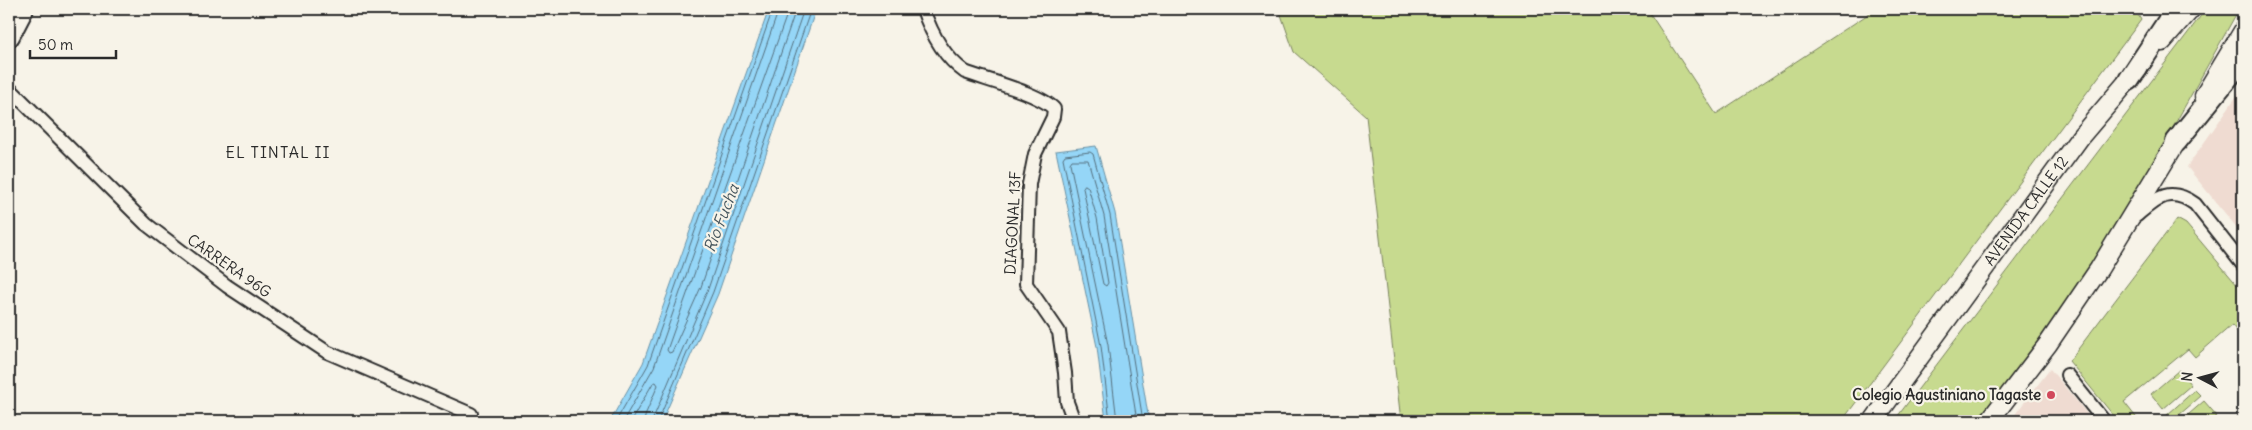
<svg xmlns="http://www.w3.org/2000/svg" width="2252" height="430" font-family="Delius,sans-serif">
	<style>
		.built { fill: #efdbd1 }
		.green { fill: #c7da8f; stroke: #79825d }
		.water { fill: #95d6f7; stroke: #6b92a5 }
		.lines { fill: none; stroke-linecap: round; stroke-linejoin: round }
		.shore { stroke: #556f7d; stroke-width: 1 }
		.minor-casing { stroke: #2b2b2b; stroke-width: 16 }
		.secondary-casing { stroke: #2b2b2b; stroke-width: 21 }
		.primary-casing { stroke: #2b2b2b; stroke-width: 24 }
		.minor { stroke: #f7f3e8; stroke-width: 12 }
		.secondary { stroke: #f7f3e8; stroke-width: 18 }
		.primary { stroke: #f7f3e8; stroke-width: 20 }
		.poi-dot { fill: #d1495b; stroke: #f7f3e8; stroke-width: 2 }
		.labels { text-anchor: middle; stroke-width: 4.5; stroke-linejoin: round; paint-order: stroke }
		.street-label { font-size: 15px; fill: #2b2b2b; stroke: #f7f3e8 }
		.poi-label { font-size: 15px; font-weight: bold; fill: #2b2b2b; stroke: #f7f3e8; text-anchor: end }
		.neighbourhood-label { font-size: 16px; letter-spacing: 1px; fill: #2b2b2b; stroke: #f7f3e8 }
		.water-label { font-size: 16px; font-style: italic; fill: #46565e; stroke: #f7f3e8 }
	</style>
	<rect width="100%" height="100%" fill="#f7f3e8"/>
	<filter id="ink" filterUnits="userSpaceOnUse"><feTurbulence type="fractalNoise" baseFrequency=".02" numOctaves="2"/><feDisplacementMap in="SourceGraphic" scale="10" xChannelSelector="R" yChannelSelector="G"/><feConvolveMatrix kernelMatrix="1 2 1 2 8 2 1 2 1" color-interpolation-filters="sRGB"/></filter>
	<g filter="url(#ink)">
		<g class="built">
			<path d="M2243 87V235L2187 167Z"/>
			<path d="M2050 369 2093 421H2010Z"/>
		</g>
		<g class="green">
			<path d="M1279 9H1647L1716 114 1876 9H2135L2141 20 1842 421H1401L1366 116 1294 52Z"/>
			<path d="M2206 9H2239L2107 246 1979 421H1894Z"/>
			<path d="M2177 219 2186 224 2243 292V339L2232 325 2195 357 2188 349 2124 402 2139 421H2118L2069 361Z"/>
			<path d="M2179 370 2191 385 2163 409 2151 394Z"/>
			<path d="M2195 390 2201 396 2172 421 2167 415Z"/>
			<path d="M2204 401 2217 416 2210 421H2181Z"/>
		</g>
		<g class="water">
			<path d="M769 9H816L718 294 662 421H610L643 363Z"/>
			<path d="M1096 146 1115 213 1149 421H1106L1097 347 1056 151Z"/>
		</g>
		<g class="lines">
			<g class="shore">
				<path d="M787 9 786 17 667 350 669 353 672 352 701 287 796 9"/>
				<path d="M1085 185 1088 187 1097 218 1108 283 1106 286 1103 284 1083 188Z"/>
				<path d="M616 421 648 365 773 9"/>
				<path d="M623 421 654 367 779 9"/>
				<path d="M631 421 653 383 656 382 658 385 646 413 644 421"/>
				<path d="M652 421 708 289 804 9"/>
				<path d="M658 421 713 292 811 9"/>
				<path d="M1110 421 1101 346 1063 158 1065 155 1090 152 1093 154 1110 215 1143 421"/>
				<path d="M1117 421 1108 345 1070 163 1072 160H1088L1104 216 1137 421"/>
			</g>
			<defs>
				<g id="minor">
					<path d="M923 9C931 33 944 57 965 72 986 80 1041 94 1054 109L1053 117 1035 154 1029 184 1026 284 1059 332 1065 373 1067 402 1074 421"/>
					<path d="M9 88 146 224 227 286 327 352 471 414"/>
					<path d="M2136 216C2156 199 2169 185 2195 204L2243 265"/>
					<path d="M2067 375 2104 421"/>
				</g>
				<g id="secondary">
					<path d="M2162 42 2191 9"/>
					<path d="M2204 96 2243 31"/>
					<path id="s1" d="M1873 421 2081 136 2138 69"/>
					<path d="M1989 421 2048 344 2099 269 2183 131"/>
				</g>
				<g id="primary">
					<path d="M9 36 23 9"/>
					<path d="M2129 80 2176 9"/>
					<path d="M2176 142 2243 59"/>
				</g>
			</defs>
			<use href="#minor" class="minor-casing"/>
			<use href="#secondary" class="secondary-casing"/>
			<use href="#primary" class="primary-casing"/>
			<use href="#minor" class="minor"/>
			<use href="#secondary" class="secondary"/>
			<use href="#primary" class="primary"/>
		</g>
	</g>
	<circle class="poi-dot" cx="2051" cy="395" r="5"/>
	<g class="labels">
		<g class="street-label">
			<text dy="5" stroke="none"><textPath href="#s1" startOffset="260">AVENIDA CALLE 12</textPath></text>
			<text transform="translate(1013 223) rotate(-87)" y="5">DIAGONAL 13F</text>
			<text transform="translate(229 266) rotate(35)" y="5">CARRERA 96G</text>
		</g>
		<g class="poi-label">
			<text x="2041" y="400">Colegio Agustiniano Tagaste</text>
		</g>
		<g class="neighbourhood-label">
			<text x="278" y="158">EL TINTAL II</text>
		</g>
		<g class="water-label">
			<text transform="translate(721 218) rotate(-69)" y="6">Río Fucha</text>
		</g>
	</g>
	<rect width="2252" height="430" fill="none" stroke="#f7f3e8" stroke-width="30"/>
	<rect x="15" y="15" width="2222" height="400" fill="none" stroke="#2b2b2b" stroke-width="2" filter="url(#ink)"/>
	<g transform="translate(2200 378) rotate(276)" stroke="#f7f3e8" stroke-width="4" paint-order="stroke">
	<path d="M0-4L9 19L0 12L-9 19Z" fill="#2b2b2b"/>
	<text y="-8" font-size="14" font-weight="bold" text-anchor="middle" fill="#2b2b2b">N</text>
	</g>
	<path d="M30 50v8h86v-8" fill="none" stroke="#2b2b2b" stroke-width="2.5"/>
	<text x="38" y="50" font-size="15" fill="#2b2b2b" stroke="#f7f3e8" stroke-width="4" paint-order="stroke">50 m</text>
</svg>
